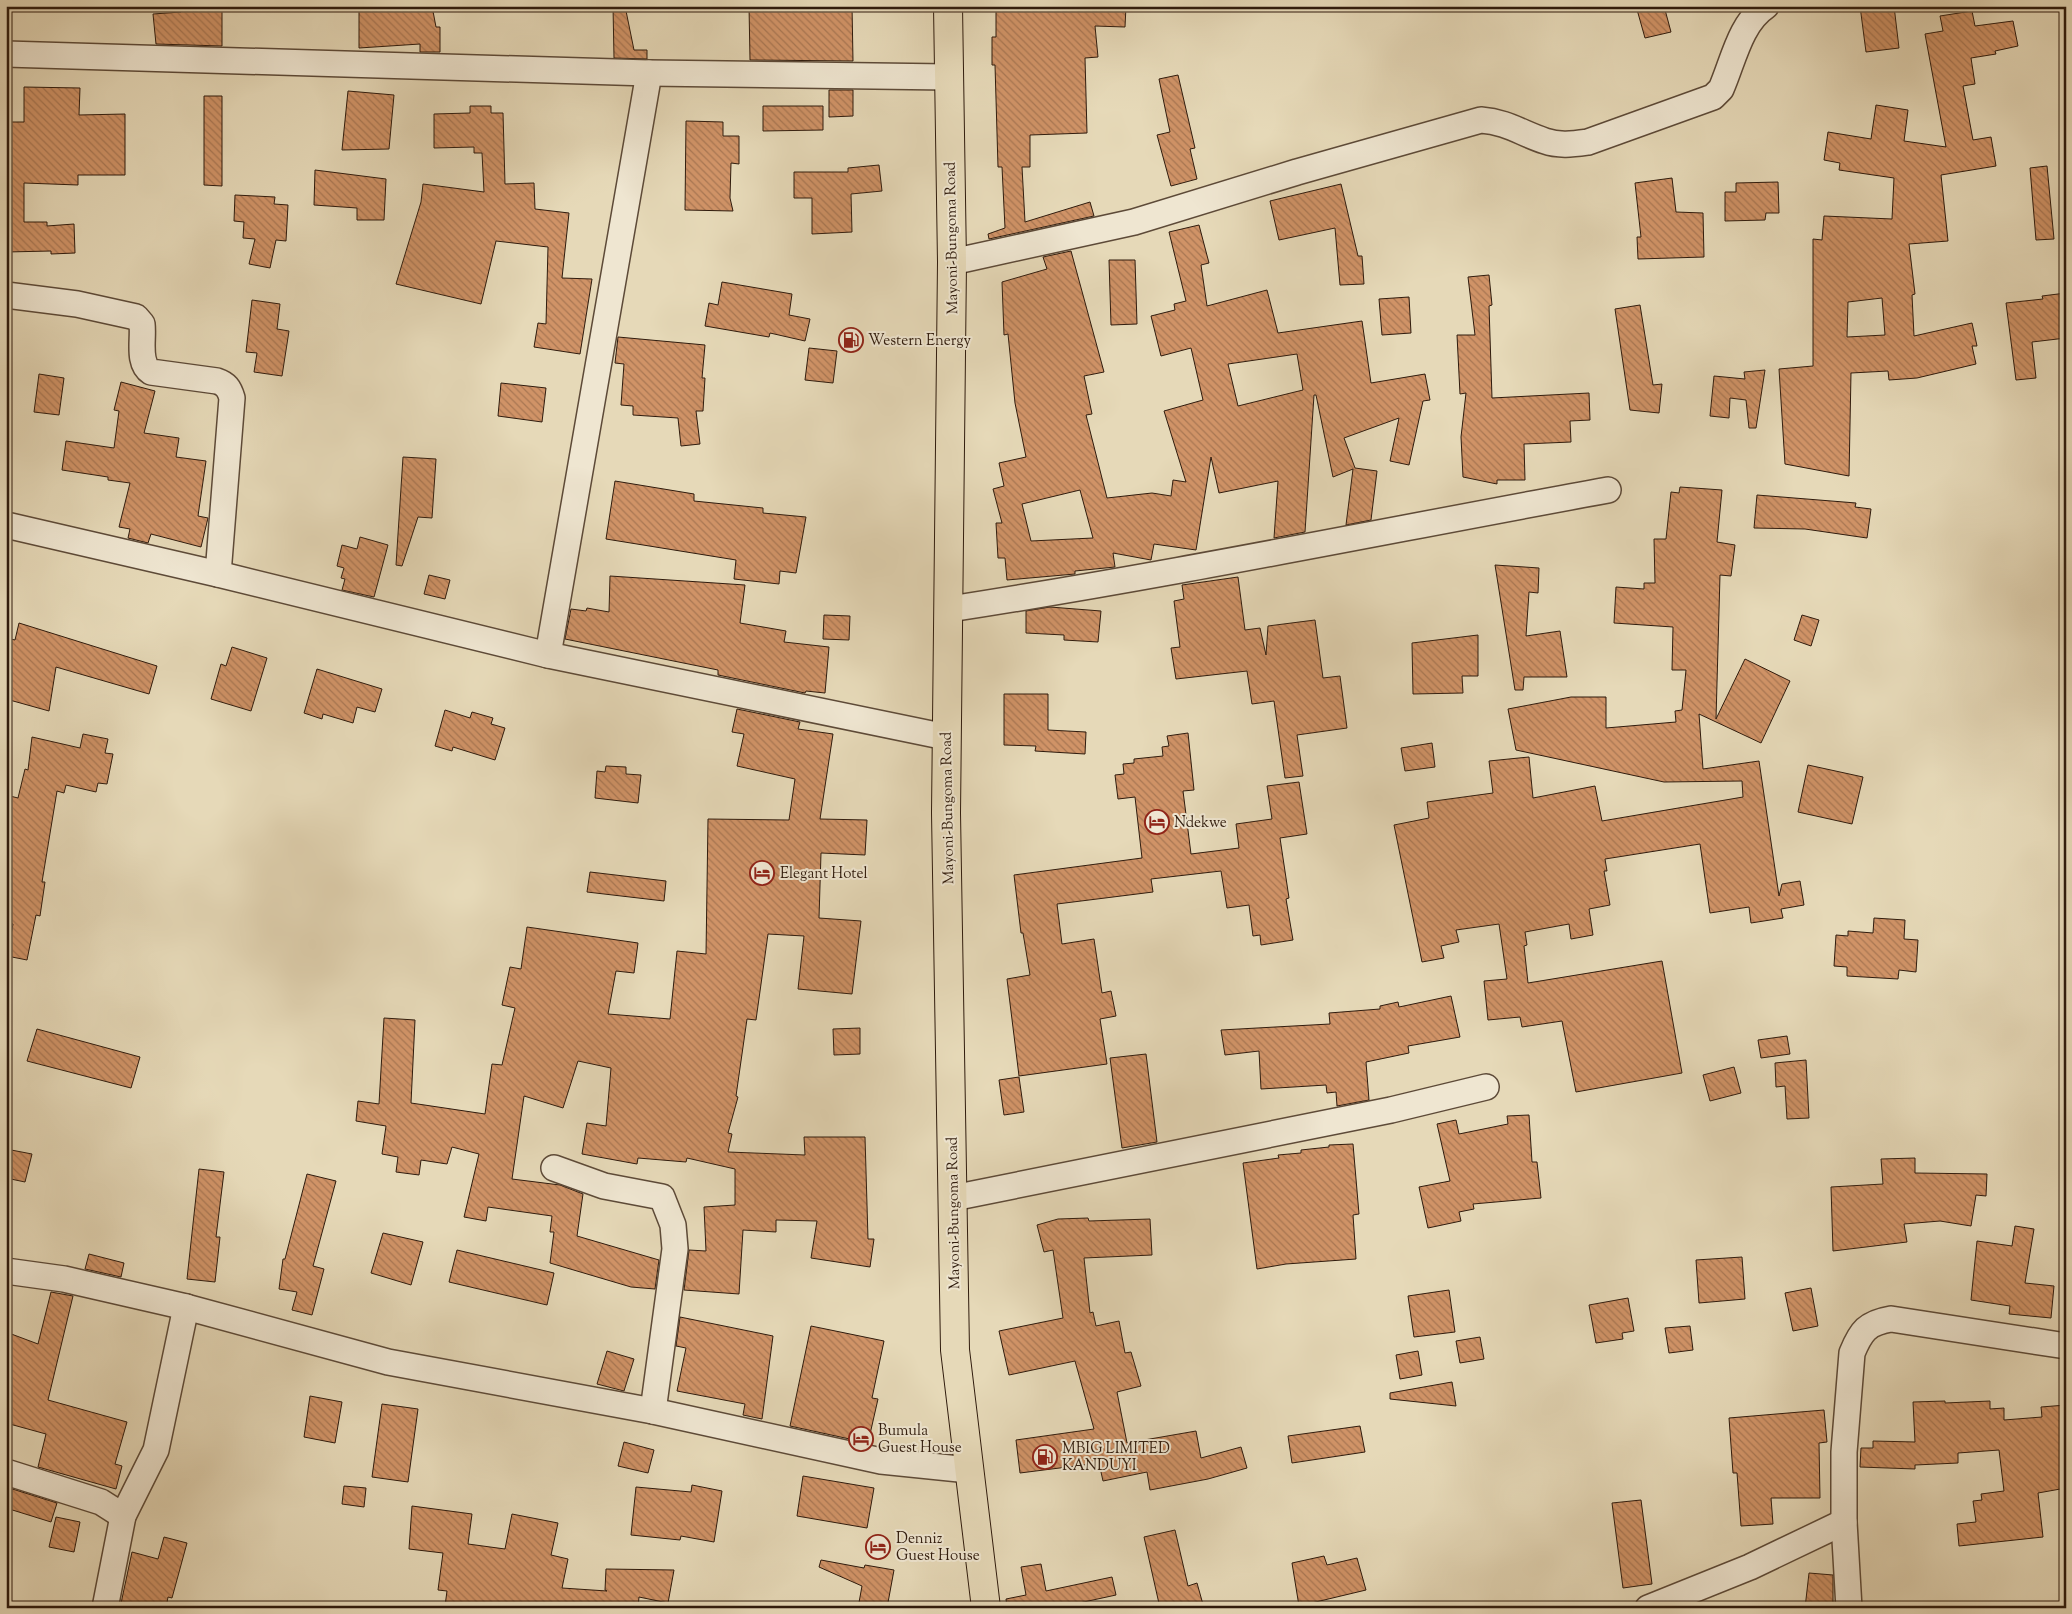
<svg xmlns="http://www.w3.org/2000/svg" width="2072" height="1614" font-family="'Sorts Mill Goudy',serif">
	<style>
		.building { fill: url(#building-back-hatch); stroke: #2f1b0d; fill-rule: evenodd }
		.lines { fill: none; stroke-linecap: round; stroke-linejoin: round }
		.street-casing { stroke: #5d4a38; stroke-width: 28 }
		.primary-casing { stroke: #2f1b0d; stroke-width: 30 }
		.street { stroke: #efe6d1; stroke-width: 25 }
		.primary { stroke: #e6d9b8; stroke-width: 28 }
		.labels { text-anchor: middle; stroke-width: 4; stroke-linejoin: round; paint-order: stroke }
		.street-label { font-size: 15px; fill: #2f1b0d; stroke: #efe6d1 }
		.poi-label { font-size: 15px; fill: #2f1b0d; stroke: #efe6d1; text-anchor: start }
	</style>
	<defs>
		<pattern id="building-back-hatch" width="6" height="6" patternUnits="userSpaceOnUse" patternTransform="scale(1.25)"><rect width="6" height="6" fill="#d09367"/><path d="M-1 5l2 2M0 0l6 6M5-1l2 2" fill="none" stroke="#a97753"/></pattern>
	</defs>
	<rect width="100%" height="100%" fill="#e6d9b8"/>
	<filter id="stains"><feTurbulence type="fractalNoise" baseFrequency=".004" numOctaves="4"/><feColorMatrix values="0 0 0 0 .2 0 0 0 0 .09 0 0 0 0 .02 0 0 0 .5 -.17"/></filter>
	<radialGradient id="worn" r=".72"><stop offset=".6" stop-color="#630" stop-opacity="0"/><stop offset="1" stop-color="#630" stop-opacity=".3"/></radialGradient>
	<g class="building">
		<path d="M182 6H222V46L156 44 153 14 181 12Z"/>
		<path d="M359 6H432L436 27H440V52H420V44L359 48Z"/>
		<path d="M613 6H625L634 50H647V59L614 58Z"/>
		<path d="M749 6H852L853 61 750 60Z"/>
		<path d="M996 6H1126L1125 27 1095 26 1098 57 1085 58 1087 133 1030 135V167H1022L1025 222 1090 202 1094 216 989 239 988 234 1005 228 1002 167H998L995 65H992V37H996Z"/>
		<path d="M1636 6H1664L1671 32 1645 38Z"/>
		<path d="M1860 6H1894L1899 48 1866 52Z"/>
		<path d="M1972 11 1975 26 2013 21 2018 46 1995 51 1996 54 1971 58 1975 84 1963 86 1973 140 1991 137 1996 166 1941 175 1948 241 1909 244 1915 294 1912 295 1914 336 1972 323 1977 346H1972L1976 364 1917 378 1889 380 1888 371 1851 373 1849 476 1785 464 1779 369 1813 366V239L1822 240 1824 216 1892 219 1894 178 1839 170 1840 163 1824 160 1828 132 1871 139 1876 105 1908 110 1904 141 1946 147 1925 34 1943 31 1940 16ZM1882 298 1885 335 1847 337 1848 302Z"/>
		<path d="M1178 75 1195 148 1190 149 1197 179 1171 186 1157 135 1170 132 1159 79Z"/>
		<path d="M24 87 80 88 79 115 125 114V175H78V185L24 183V222H47V226L74 224 75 253 51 254V251L6 252V122H24Z"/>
		<path d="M829 90H853V116L829 117Z"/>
		<path d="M348 91 394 95 389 149 342 150Z"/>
		<path d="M204 96H222V186L204 185Z"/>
		<path d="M470 106H491V113H503L505 184 534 183 535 209 569 213 562 278 592 279 580 354 534 347 538 323 546 324 548 247 496 241 481 304 396 284 421 202 423 184 484 192 482 153H474V147L434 148V114L470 113Z"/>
		<path d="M763 106H823V130L763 131Z"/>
		<path d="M686 121 723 122V136H739V164L731 163 730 198 733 211 685 210Z"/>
		<path d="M879 165 882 191 851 194 852 232 812 234V198H794V172H848V168Z"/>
		<path d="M2047 166 2054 239 2036 240 2030 168Z"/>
		<path d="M315 170 386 179 384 220H357V208L314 205Z"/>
		<path d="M1672 178 1676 212 1703 213 1704 257 1638 259 1637 237H1641L1635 183Z"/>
		<path d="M1778 182 1779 213H1766L1765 220 1725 221V192H1736V183Z"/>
		<path d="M1341 184 1358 256H1362L1364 284 1340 285 1335 228 1279 240 1270 201Z"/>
		<path d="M235 195 275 197 274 204 288 205 286 241 276 240 270 268 249 264 255 239 243 238 244 222 234 221Z"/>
		<path d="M1199 225 1209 263 1201 265 1207 306 1267 290 1278 333 1362 321 1371 383 1425 374 1430 400 1423 401 1409 465 1390 461 1399 418 1344 438 1355 468 1377 471 1371 520 1346 525 1353 469 1333 477 1316 395H1314L1305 532 1274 538 1278 481 1219 493 1211 457 1196 550 1154 544 1151 560 1113 553 1115 567 1075 571V574L1007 580 1005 558H998L996 523H1002L993 489 1004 486 999 463 1026 457 1015 403 1008 334 1004 335 1002 282 1047 269 1043 257 1071 251 1104 372 1084 376 1092 414 1086 415 1107 498 1152 493 1171 496 1173 480 1186 482 1164 411 1203 400 1191 348 1161 356 1151 316 1175 310 1174 304 1186 301 1169 232ZM1297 354 1303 390 1238 406 1228 364ZM1080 490 1093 538 1031 541 1022 504Z"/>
		<path d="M1109 260H1135L1137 324 1111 325Z"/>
		<path d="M1489 275 1492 305 1489 306 1492 398 1589 393 1590 420 1570 421 1571 442 1524 444 1525 480H1497V484L1463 477 1461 437 1466 393 1460 394 1457 335H1475L1468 277Z"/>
		<path d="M722 282 792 294 789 315 810 319 805 341 770 333 769 337 705 326 709 303 718 305Z"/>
		<path d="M2066 293V338L2032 342 2036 378 2016 380 2006 303 2043 299 2042 296Z"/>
		<path d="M1409 297 1411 333 1382 335 1379 299Z"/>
		<path d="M252 300 280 304 277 329 289 331 282 376 254 372 257 353 246 352Z"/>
		<path d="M1640 305 1653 385 1662 384 1659 413 1630 410 1615 309Z"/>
		<path d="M618 337 705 345 702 378H705L703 411H696L700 444 681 446 678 418 633 415V406L621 405 624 364 615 363Z"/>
		<path d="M809 348 837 351 833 383 805 380Z"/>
		<path d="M1765 370 1756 428H1749L1746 400 1730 398 1729 418 1710 416 1714 376 1745 379 1744 372Z"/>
		<path d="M39 374 64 378 59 415 34 412Z"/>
		<path d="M121 382 155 391 144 433 179 438 176 457 206 461 198 516 208 518 201 547 151 534 148 543 128 538 130 529 119 527 130 483 108 480V477L62 470 66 441 114 448 119 411 114 410Z"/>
		<path d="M501 383 546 388 542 422 498 416Z"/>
		<path d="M403 457 436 459 432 518 418 517 402 566 396 565Z"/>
		<path d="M615 481 694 494V501L763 508V513L806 517 796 573 780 571 779 584 734 579 736 560 606 539Z"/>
		<path d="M1680 487 1722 490 1717 542 1735 545 1731 576 1720 575 1716 719 1745 659 1790 681 1761 743 1699 714 1703 769 1759 761 1779 896 1782 884 1800 881 1804 905 1781 909 1783 918 1751 923 1749 907 1710 913 1700 844 1605 859 1607 871H1604L1610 905 1589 909 1593 935 1571 939 1569 924 1525 932 1527 945 1524 946 1528 983 1662 961 1682 1073 1576 1092 1562 1021 1522 1027 1520 1017 1488 1020 1484 981 1507 979 1499 924 1456 930 1459 942 1441 946 1444 958 1422 962 1394 825 1429 818 1427 802 1493 793 1489 761 1529 757 1533 798 1595 786 1602 821 1743 797 1742 781 1664 782 1516 750 1508 709 1571 697H1606V728L1676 722 1675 711 1682 710 1686 670H1672L1673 627 1614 623 1616 587 1644 589V583H1655L1654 539H1666L1671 492 1679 493Z"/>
		<path d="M1757 495 1856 503 1855 507 1871 509 1867 538 1805 529 1754 528Z"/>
		<path d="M360 537 388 545 374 597 342 590 345 579 341 578 344 568 337 566 342 545 357 549Z"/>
		<path d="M1495 565 1539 568 1538 593 1529 592 1526 636 1560 631 1567 677H1524L1523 690H1515Z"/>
		<path d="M429 575 450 580 445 599 424 594Z"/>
		<path d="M610 576 745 585 740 623 786 631 784 642 829 647 825 693 806 691 805 693 718 675V670L565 639 571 609 586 611 587 608 609 612Z"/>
		<path d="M1238 577 1245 630 1260 628 1266 655 1268 626 1315 620 1323 678 1340 676 1347 728 1297 735 1303 776 1285 778 1274 701 1252 704 1247 671 1176 679 1171 648 1180 647 1174 601 1184 599 1182 585Z"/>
		<path d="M1050 607 1101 611 1098 642 1064 640V635L1026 633V611Z"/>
		<path d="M824 615 850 616 849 640 823 639Z"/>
		<path d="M1802 615 1819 620 1811 646 1794 640Z"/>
		<path d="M19 623 157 666 149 694 56 667 49 711 6 699V638L15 640Z"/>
		<path d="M1478 635V676H1462L1463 693 1413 694 1412 643Z"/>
		<path d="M232 647 267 658 251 711 211 699 221 664 226 666Z"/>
		<path d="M317 669 382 689 375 712 357 707 353 723 323 714 322 719 304 713Z"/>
		<path d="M1004 694H1048V730L1086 732 1085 754 1035 751 1036 746 1004 745Z"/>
		<path d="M737 709 800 722 798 729 833 734 820 819 867 820 865 855 821 853 819 918 861 921 852 994 798 989 804 936 768 934 756 1020 747 1019 736 1096 738 1097 728 1133 732 1134 728 1152 805 1155 804 1137H865L868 1239H874L870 1267 811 1258 817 1221 776 1220V1232L743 1230 739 1294 684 1290 689 1250 706 1251 704 1207 735 1205V1169L687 1158 686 1162 638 1158 637 1164 582 1154 587 1123 606 1126 611 1068 578 1061 563 1108 524 1096 512 1179 560 1185 583 1194 577 1236 659 1260 655 1289 631 1287 550 1263 554 1232H550L552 1216 488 1207 486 1221 464 1217 479 1154 452 1147 447 1164 421 1160 419 1175 396 1172 398 1157 382 1154 386 1126 356 1121 358 1101 379 1104 384 1018 415 1020 411 1103 485 1114 492 1064 502 1065 515 1008 502 1005 510 967 521 969 527 927 638 943 634 973 616 971 608 1014 670 1019 677 951 706 954 708 819 789 820 795 779 737 766 744 734 732 732Z"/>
		<path d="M445 710 470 718 472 712 493 718 491 724 505 728 495 760 453 747 452 751 435 746Z"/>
		<path d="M1188 733 1194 790 1183 791 1191 854 1239 848 1236 824 1272 819 1267 786 1299 782 1307 834 1280 838 1289 898 1286 899 1293 940 1261 945 1260 935 1253 936 1249 905 1227 908 1221 871 1151 879 1153 892 1057 904 1062 944 1094 939 1102 993 1111 991 1116 1016 1100 1019 1107 1064 1019 1076 1007 979 1030 975 1023 933H1021L1014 875 1142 858 1135 797 1118 799 1115 775 1124 774 1123 764 1134 763V759L1163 756 1162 747 1169 746 1167 736Z"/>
		<path d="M83 734 108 739 105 753 113 754 107 784 98 783 96 792 66 785 64 793 57 791 42 882H45L40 916 36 915 27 960 7 956 13 924 6 923V795L18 798 25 769 28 770 32 737 80 748Z"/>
		<path d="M1432 743 1435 767 1405 771 1401 748Z"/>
		<path d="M1808 765 1863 777 1852 824 1798 812Z"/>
		<path d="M606 766 626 767V774L641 775 638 803 595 798 597 771 605 772Z"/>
		<path d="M590 872 666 881 664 901 587 892Z"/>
		<path d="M1874 918 1905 920 1904 939 1918 940 1916 972 1899 970 1898 979 1847 976V967L1834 966 1836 935 1848 936V931L1873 933Z"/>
		<path d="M1451 996 1460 1037 1408 1046 1409 1053 1366 1062 1369 1100 1337 1106 1336 1092 1327 1093 1326 1085 1261 1089 1259 1051 1225 1055 1221 1030 1330 1024 1329 1013 1380 1009V1006L1398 1002 1399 1007Z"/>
		<path d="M860 1028V1054L834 1055 833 1029Z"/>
		<path d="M37 1029 140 1057 131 1088 27 1061Z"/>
		<path d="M1787 1036 1790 1054 1761 1058 1758 1040Z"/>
		<path d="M1146 1054 1157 1142 1122 1148 1110 1058Z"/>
		<path d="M1806 1060 1809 1118 1787 1119 1785 1086 1776 1087 1775 1063Z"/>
		<path d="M1734 1067 1741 1093 1710 1101 1703 1075Z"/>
		<path d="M1019 1077 1024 1112 1004 1115 999 1080Z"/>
		<path d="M1529 1115 1532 1162H1537L1541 1198 1473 1204 1474 1209 1459 1212 1461 1221 1428 1228 1419 1187 1450 1181 1437 1124 1456 1120 1459 1134 1508 1124 1507 1116Z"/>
		<path d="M1353 1144 1359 1214 1353 1215 1356 1259 1286 1264 1257 1269 1243 1163 1279 1158 1278 1155 1301 1153V1150L1329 1147V1145Z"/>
		<path d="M6 1149 32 1154 25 1182 6 1178Z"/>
		<path d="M1915 1158V1173L1987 1174 1986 1196 1976 1195 1971 1226 1940 1221 1904 1224 1907 1242 1833 1251 1831 1187 1883 1184 1881 1159Z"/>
		<path d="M199 1169 224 1172 216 1237H220L215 1282 187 1279Z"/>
		<path d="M307 1174 336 1181 313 1266 324 1269 312 1315 292 1310 297 1292 279 1289 283 1259H285Z"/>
		<path d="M1088 1218 1089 1221 1150 1219 1152 1255 1084 1258 1090 1313 1093 1312 1096 1326 1119 1321 1125 1353 1131 1352 1141 1386 1117 1392 1127 1443 1196 1431 1201 1458 1241 1447 1247 1468 1208 1479 1150 1490 1147 1472 1103 1481 1099 1463 1020 1473 1016 1440 1094 1429 1075 1361 1009 1375 999 1331 1063 1318 1053 1250 1044 1252 1037 1225 1058 1219Z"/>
		<path d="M2015 1226 2034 1229 2025 1283 2054 1286 2051 1318 2009 1314 2010 1306 1971 1300 1977 1241 2012 1246Z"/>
		<path d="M383 1233 423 1242 411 1285 371 1273Z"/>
		<path d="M457 1250 554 1273 547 1305 449 1282Z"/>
		<path d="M89 1254 124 1263 121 1277 85 1269Z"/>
		<path d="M1742 1257 1745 1299 1699 1303 1696 1260Z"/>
		<path d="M1811 1288 1818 1326 1793 1331 1785 1293Z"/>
		<path d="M1449 1290 1455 1332 1414 1337 1408 1296Z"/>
		<path d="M51 1292 73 1296 48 1400 127 1422 115 1464 122 1466 116 1489 38 1467 46 1434 6 1423V1332L38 1344Z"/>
		<path d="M1628 1298 1634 1331 1622 1333 1623 1339 1596 1343 1589 1305Z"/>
		<path d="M680 1317 773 1336 762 1419 743 1415 745 1404 677 1391 686 1348 676 1346Z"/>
		<path d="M811 1326 884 1341 872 1398 878 1399 868 1443 790 1426Z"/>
		<path d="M1690 1326 1693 1350 1669 1353 1665 1328Z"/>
		<path d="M1480 1337 1484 1359 1460 1363 1456 1341Z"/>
		<path d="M607 1351 634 1359 624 1391 597 1384Z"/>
		<path d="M1418 1351 1422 1375 1400 1379 1396 1355Z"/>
		<path d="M1452 1382 1456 1406 1390 1399V1393Z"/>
		<path d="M310 1396 342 1402 335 1443 304 1437Z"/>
		<path d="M1945 1401V1403L1990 1401V1409L2004 1408V1420L2042 1417 2041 1407 2066 1405V1488L2038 1493 2043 1537 1959 1546 1957 1524 1976 1522 1973 1501 1982 1500 1981 1494 2004 1491 1999 1450 1958 1453V1463L1915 1465V1469L1860 1467 1861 1448H1873V1441L1915 1442 1913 1402Z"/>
		<path d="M382 1404 418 1409 408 1482 372 1477Z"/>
		<path d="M1824 1410 1827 1442 1819 1443 1820 1498H1771L1773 1524 1741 1526 1737 1473H1733L1729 1418Z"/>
		<path d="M1360 1426 1365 1452 1292 1463 1288 1436Z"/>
		<path d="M624 1442 654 1450 648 1473 618 1466Z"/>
		<path d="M803 1476 874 1488 867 1528 797 1516Z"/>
		<path d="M692 1485 722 1491 714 1542 681 1536 680 1540 631 1535 636 1487 691 1492Z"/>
		<path d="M344 1486 366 1488 364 1507 342 1504Z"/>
		<path d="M6 1487 57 1503 51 1522 6 1508Z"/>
		<path d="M1641 1500 1652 1584 1623 1588 1612 1503Z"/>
		<path d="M412 1506 472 1514 468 1544 505 1549 512 1514 558 1523 551 1555 568 1559 562 1588 607 1591 605 1590 606 1569 674 1570 668 1603 639 1597 638 1608 445 1606 447 1591 438 1590 443 1553 409 1549Z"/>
		<path d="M56 1517 80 1522 74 1552 49 1547Z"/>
		<path d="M1175 1530 1188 1586 1197 1583 1204 1608H1160L1144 1537Z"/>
		<path d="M164 1537 187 1543 172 1598 168 1597 166 1608H120L132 1552 158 1559Z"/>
		<path d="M1324 1556 1327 1565 1357 1558 1366 1590 1299 1606 1292 1563Z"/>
		<path d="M821 1560 864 1568 865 1565 894 1570 887 1608H858L862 1586 819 1567Z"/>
		<path d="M1041 1564 1046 1591 1112 1577 1116 1595 1056 1608H1007L1006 1599 1026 1595 1021 1567Z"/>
		<path d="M1809 1573 1833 1575V1608H1805Z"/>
	</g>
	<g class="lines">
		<defs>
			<g id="street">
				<path d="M6 54 649 73 948 77"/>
				<path d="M952 262 1134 222 1297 172 1481 120C1507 122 1521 133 1545 141 1559 146 1573 144 1588 142L1713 97 1721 89C1733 62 1740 23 1766 6"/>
				<path d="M6 295 77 304 136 317 142 324C144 339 137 363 151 372L217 381C226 384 229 388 232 398L218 574"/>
				<path d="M6 525 218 574 548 655 946 737"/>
				<path d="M950 609C1170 575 1389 530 1608 490"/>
				<path d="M548 655 649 73"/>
				<path d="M554 1168 604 1186 662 1197 673 1225 675 1249 653 1411"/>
				<path d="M953 1198 1391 1110 1486 1087"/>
				<path d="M6 1271 64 1279 186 1307"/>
				<path d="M6 1472 101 1502 123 1516"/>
				<path d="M105 1608 123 1516 156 1450 186 1307 388 1362 653 1411 881 1461 969 1470"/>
				<path d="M1648 1608 1750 1567 1844 1522"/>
				<path d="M1849 1608 1844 1522V1452L1852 1353C1861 1331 1867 1323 1891 1319L2066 1346"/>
			</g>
			<path id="primary" d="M948 6 952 262 946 813 955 1350 986 1608"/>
		</defs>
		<use href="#street" class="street-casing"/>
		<use href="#primary" class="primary-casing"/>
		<use href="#street" class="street"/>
		<use href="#primary" class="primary"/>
	</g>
	<defs>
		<symbol id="fuel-ring" viewBox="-11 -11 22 22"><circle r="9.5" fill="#efe6d1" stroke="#8f2418" stroke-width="1.5"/><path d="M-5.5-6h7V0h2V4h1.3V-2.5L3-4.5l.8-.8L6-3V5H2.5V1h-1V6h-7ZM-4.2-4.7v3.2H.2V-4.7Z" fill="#8f2418"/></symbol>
		<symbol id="hotel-ring" viewBox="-11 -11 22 22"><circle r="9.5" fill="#efe6d1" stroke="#8f2418" stroke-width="1.5"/><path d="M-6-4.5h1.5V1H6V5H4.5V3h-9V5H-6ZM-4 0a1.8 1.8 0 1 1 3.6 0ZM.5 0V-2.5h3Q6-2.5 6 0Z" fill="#8f2418"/></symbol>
	</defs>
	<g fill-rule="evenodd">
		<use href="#fuel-ring" x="837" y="326" width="28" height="28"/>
		<use href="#hotel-ring" x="1143" y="808" width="28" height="28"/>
		<use href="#hotel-ring" x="748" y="859" width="28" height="28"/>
		<use href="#hotel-ring" x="847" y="1425" width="28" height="28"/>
		<use href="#fuel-ring" x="1031" y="1443" width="28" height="28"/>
		<use href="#hotel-ring" x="864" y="1533" width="28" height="28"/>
	</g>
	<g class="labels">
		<g class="street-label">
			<text transform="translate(951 238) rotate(-91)" y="5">Mayoni-Bungoma Road</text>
			<text transform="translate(947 808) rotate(-91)" y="5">Mayoni-Bungoma Road</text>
			<text transform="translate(953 1213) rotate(-91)" y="5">Mayoni-Bungoma Road</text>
		</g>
		<g class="poi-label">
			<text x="868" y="345">Western Energy</text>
			<text x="1174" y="827">Ndekwe</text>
			<text x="780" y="878">Elegant Hotel</text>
			<text x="878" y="1435">Bumula<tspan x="878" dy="17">Guest House</tspan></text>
			<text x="1062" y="1453">MBIG LIMITED<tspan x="1062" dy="17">KANDUYI</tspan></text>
			<text x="896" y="1543">Denniz<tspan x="896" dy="17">Guest House</tspan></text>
		</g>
	</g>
	<rect width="2072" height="1614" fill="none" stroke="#e6d9b8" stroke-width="25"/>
	<rect x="8" y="8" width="2057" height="1599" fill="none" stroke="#2f1b0d" stroke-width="2.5"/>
	<rect x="12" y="12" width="2047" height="1589" fill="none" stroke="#2f1b0d"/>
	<rect width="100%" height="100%" filter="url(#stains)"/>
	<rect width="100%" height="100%" fill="url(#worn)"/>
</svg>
